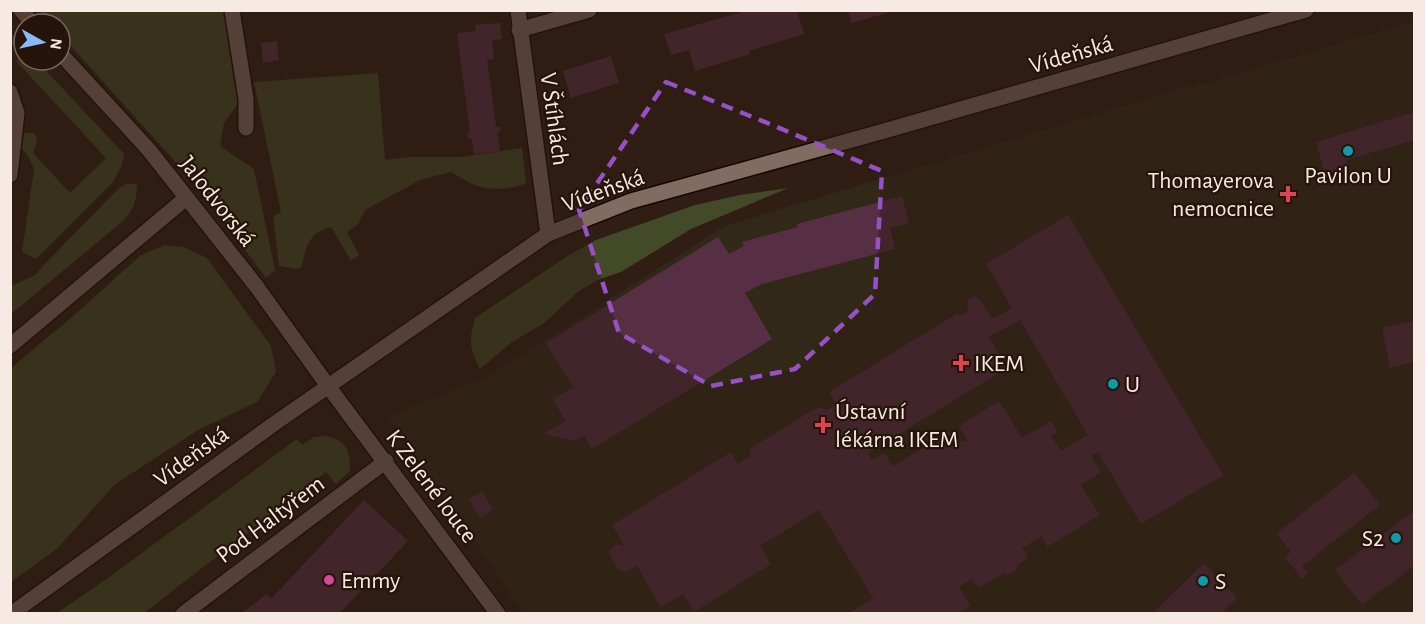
<svg xmlns="http://www.w3.org/2000/svg" width="1425" height="624" font-family="'Alegreya Sans',sans-serif">
	<style>
		.medical { fill: #312818 }
		.green { fill: #434a27 }
		.building { fill: #572f45; fill-rule: evenodd }
		.lines { fill: none; stroke-linecap: round; stroke-linejoin: round }
		.street-casing { stroke: #170702; stroke-width: 18 }
		.secondary-casing { stroke: #170702; stroke-width: 18 }
		.street { stroke: #826b60; stroke-width: 15 }
		.secondary { stroke: #826b60; stroke-width: 15 }
		.marked { fill: none; stroke: #9452c6; stroke-width: 4.5; stroke-dasharray: 12 8; stroke-linejoin: round }
		.culture-dot { fill: #0f9aa8; stroke: #26140b; stroke-width: 2 }
		.health-dot { fill: #e0444e; stroke: #26140b; stroke-width: 2 }
		.hotel-dot { fill: #d1479c; stroke: #26140b; stroke-width: 2 }
		.labels { text-anchor: middle; stroke-width: 4.5; stroke-linejoin: round; paint-order: stroke }
		.street-label { font-size: 24px; fill: #f7e9e3; stroke: #26140b }
		.poi-label { font-size: 24px; fill: #f7e9e3; stroke: #26140b; text-anchor: start }
	</style>
	<rect width="100%" height="100%" fill="#301d14"/>
	<path class="medical" d="M1414 21V613H524L388 416 488 376 725 226 1140 101 1181 88 1207 83Z"/>
	<g class="green">
		<path d="M39 11H232L242 98 224 123 220 146 254 169 275 270 266 278 199 188 60 34V24H51Z"/>
		<path d="M10 32 24 47V60H36L124 154C123 165 118 174 112 183L36 259 22 252 34 169 27 154 21 148 19 139 25 133H34C39 140 36 145 33 153L70 193 106 158 17 62 19 56 11 41Z"/>
		<path d="M378 73 385 160 409 157H460L522 148 526 183C514 189 495 190 482 187 471 185 460 177 451 172L420 180 365 210 358 224 347 232 359 255 351 261 331 227C308 233 307 246 301 268L296 269 279 266 273 216 281 212 254 82Z"/>
		<path d="M126 184H137C136 202 135 207 123 221L11 314V286L35 275 45 264 118 189Z"/>
		<path d="M788 188 691 229 621 272 600 279 579 291 544 323 512 342 480 369C469 347 469 341 475 318L569 255 596 240 695 205 740 195Z"/>
		<path d="M164 245 184 247 207 258 271 346 276 372 257 402 198 430 114 485 58 548 11 582V368L72 317 140 256Z"/>
		<path d="M326 436C347 441 350 450 350 471L336 484 326 472 144 613H57L108 578 297 439 302 445 314 437Z"/>
	</g>
	<g class="building">
		<path d="M738 10H797L804 34 749 51 750 54 695 71 689 50 671 55 664 34 739 13Z"/>
		<path d="M848 10H894V11L851 23Z"/>
		<path d="M500 23 502 39 492 40 494 59 487 60 496 127H501V131L497 132 500 151 474 154 472 139H468L467 133 470 132 457 33 476 31 475 25Z"/>
		<path d="M277 41 279 60 263 63 261 43Z"/>
		<path d="M611 56 619 83 571 98 563 71Z"/>
		<path d="M1414 112V140L1346 160 1350 174 1327 181 1316 142Z"/>
		<path d="M902 196 909 223 890 228 895 249 762 284 745 293 772 339 592 449 584 435 575 441 544 434 565 421 553 399 573 387 546 343 718 237 729 254 744 246 742 242 798 227 797 224Z"/>
		<path d="M1068 215 1223 475 1141 524 1098 452 1091 456 1101 472 1081 485 1100 515 1047 547 1042 536 1022 548 1028 558 1017 565V569L1008 575 1004 573 978 588 972 579 959 587 971 606 958 614H848L873 598 819 510 760 546 771 564 694 612 683 594 661 607 637 566 626 572 621 570 619 571 609 554 611 548 617 544 622 546 624 545 612 525 731 452 738 464 749 457 751 448 818 407 827 410 836 404 829 392 958 313 960 316 969 310 967 306 968 300 973 297 979 298 992 319 1012 308 986 264ZM1020 320 1088 435 1061 451 1051 436 1058 432 1051 421 1022 438 999 401 959 426 968 441 965 440 960 442V445L951 431 893 466 884 453 872 460 868 453 1007 368 989 337Z"/>
		<path d="M1414 321V362L1390 368 1382 328Z"/>
		<path d="M1354 473 1380 505 1302 566 1308 573 1302 579 1285 557 1291 552 1277 533Z"/>
		<path d="M482 491 493 509 480 518 469 500Z"/>
		<path d="M364 500 408 541 339 614H240L267 594 271 599Z"/>
		<path d="M1414 511V566L1362 605 1335 570Z"/>
		<path d="M1204 563 1237 598 1221 614H1152Z"/>
	</g>
	<g class="lines">
		<defs>
			<g id="street">
				<path d="M232 10 246 99V128"/>
				<path d="M519 30 589 10"/>
				<path d="M10 92 17 113 10 175"/>
				<path d="M10 346 186 198"/>
				<path d="M328 386 498 614"/>
				<path d="M183 614 386 461"/>
			</g>
			<g id="secondary">
				<path d="M21 10 33 24"/>
				<path d="M518 10 548 234"/>
				<path d="M60 53 149 150 257 287 328 386"/>
				<path d="M11 614 278 421 548 234 631 201 877 133 1306 10"/>
			</g>
		</defs>
		<use href="#street" class="street-casing"/>
		<use href="#secondary" class="secondary-casing"/>
		<use href="#street" class="street"/>
		<use href="#secondary" class="secondary"/>
	</g>
	<path d="M0 0H1425V624H0ZM666 82 765 122 882 171 875 294 795 369 711 386 619 333 579 210Z" fill="#301d14" fill-opacity=".55" fill-rule="evenodd"/>
	<path class="marked" d="M666 82 765 122 882 171 875 294 795 369 711 386 619 333 579 210Z"/>
	<g class="culture-dot">
		<circle cx="1348" cy="151" r="6"/>
		<circle cx="1113" cy="384" r="6"/>
		<circle cx="1396" cy="538" r="6"/>
		<circle cx="1203" cy="581" r="6"/>
	</g>
	<g class="health-dot">
		<path d="M1285 185h6v6h6v6h-6v6h-6v-6h-6v-6h6z"/>
		<path d="M958 354h6v6h6v6h-6v6h-6v-6h-6v-6h6z"/>
		<path d="M820 416h6v6h6v6h-6v6h-6v-6h-6v-6h6z"/>
	</g>
	<circle class="hotel-dot" cx="329" cy="580" r="6"/>
	<g class="labels">
		<g class="street-label">
			<text transform="translate(1071 54) rotate(-16)" y="8">Vídeňská</text>
			<text transform="translate(555 119) rotate(82)" y="8">V Štíhlách</text>
			<text transform="translate(603 190) rotate(-20)" y="8">Vídeňská</text>
			<text transform="translate(218 201) rotate(52)" y="8">Jalodvorská</text>
			<text transform="translate(191 456) rotate(-36)" y="8">Vídeňská</text>
			<text transform="translate(432 486) rotate(53)" y="8">K Zelené louce</text>
			<text transform="translate(270 519) rotate(-37)" y="8">Pod Haltýřem</text>
		</g>
		<g class="poi-label">
			<text x="1348" y="183" text-anchor="middle">Pavilon U</text>
			<text x="1274" y="188" text-anchor="end">Thomayerova<tspan x="1274" dy="28">nemocnice</tspan></text>
			<text x="974" y="371">IKEM</text>
			<text x="1125" y="392">U</text>
			<text x="835" y="419">Ústavní<tspan x="835" dy="28">lékárna IKEM</tspan></text>
			<text x="1384" y="546" text-anchor="end">S2</text>
			<text x="341" y="588">Emmy</text>
			<text x="1215" y="589">S</text>
		</g>
	</g>
	<rect width="1425" height="624" fill="none" stroke="#f7e9e3" stroke-width="24"/>
	<g transform="translate(42 42) rotate(98)"><circle r="28" fill="#26140b" stroke="#7a6961" stroke-width="1.5"/>
	<path d="M0-4.5L10 22L0 15L-10 22Z" fill="#8bbafc"/>
	<text y="-9" font-size="16" font-weight="bold" text-anchor="middle" fill="#f7e9e3">N</text>
	</g>
</svg>
